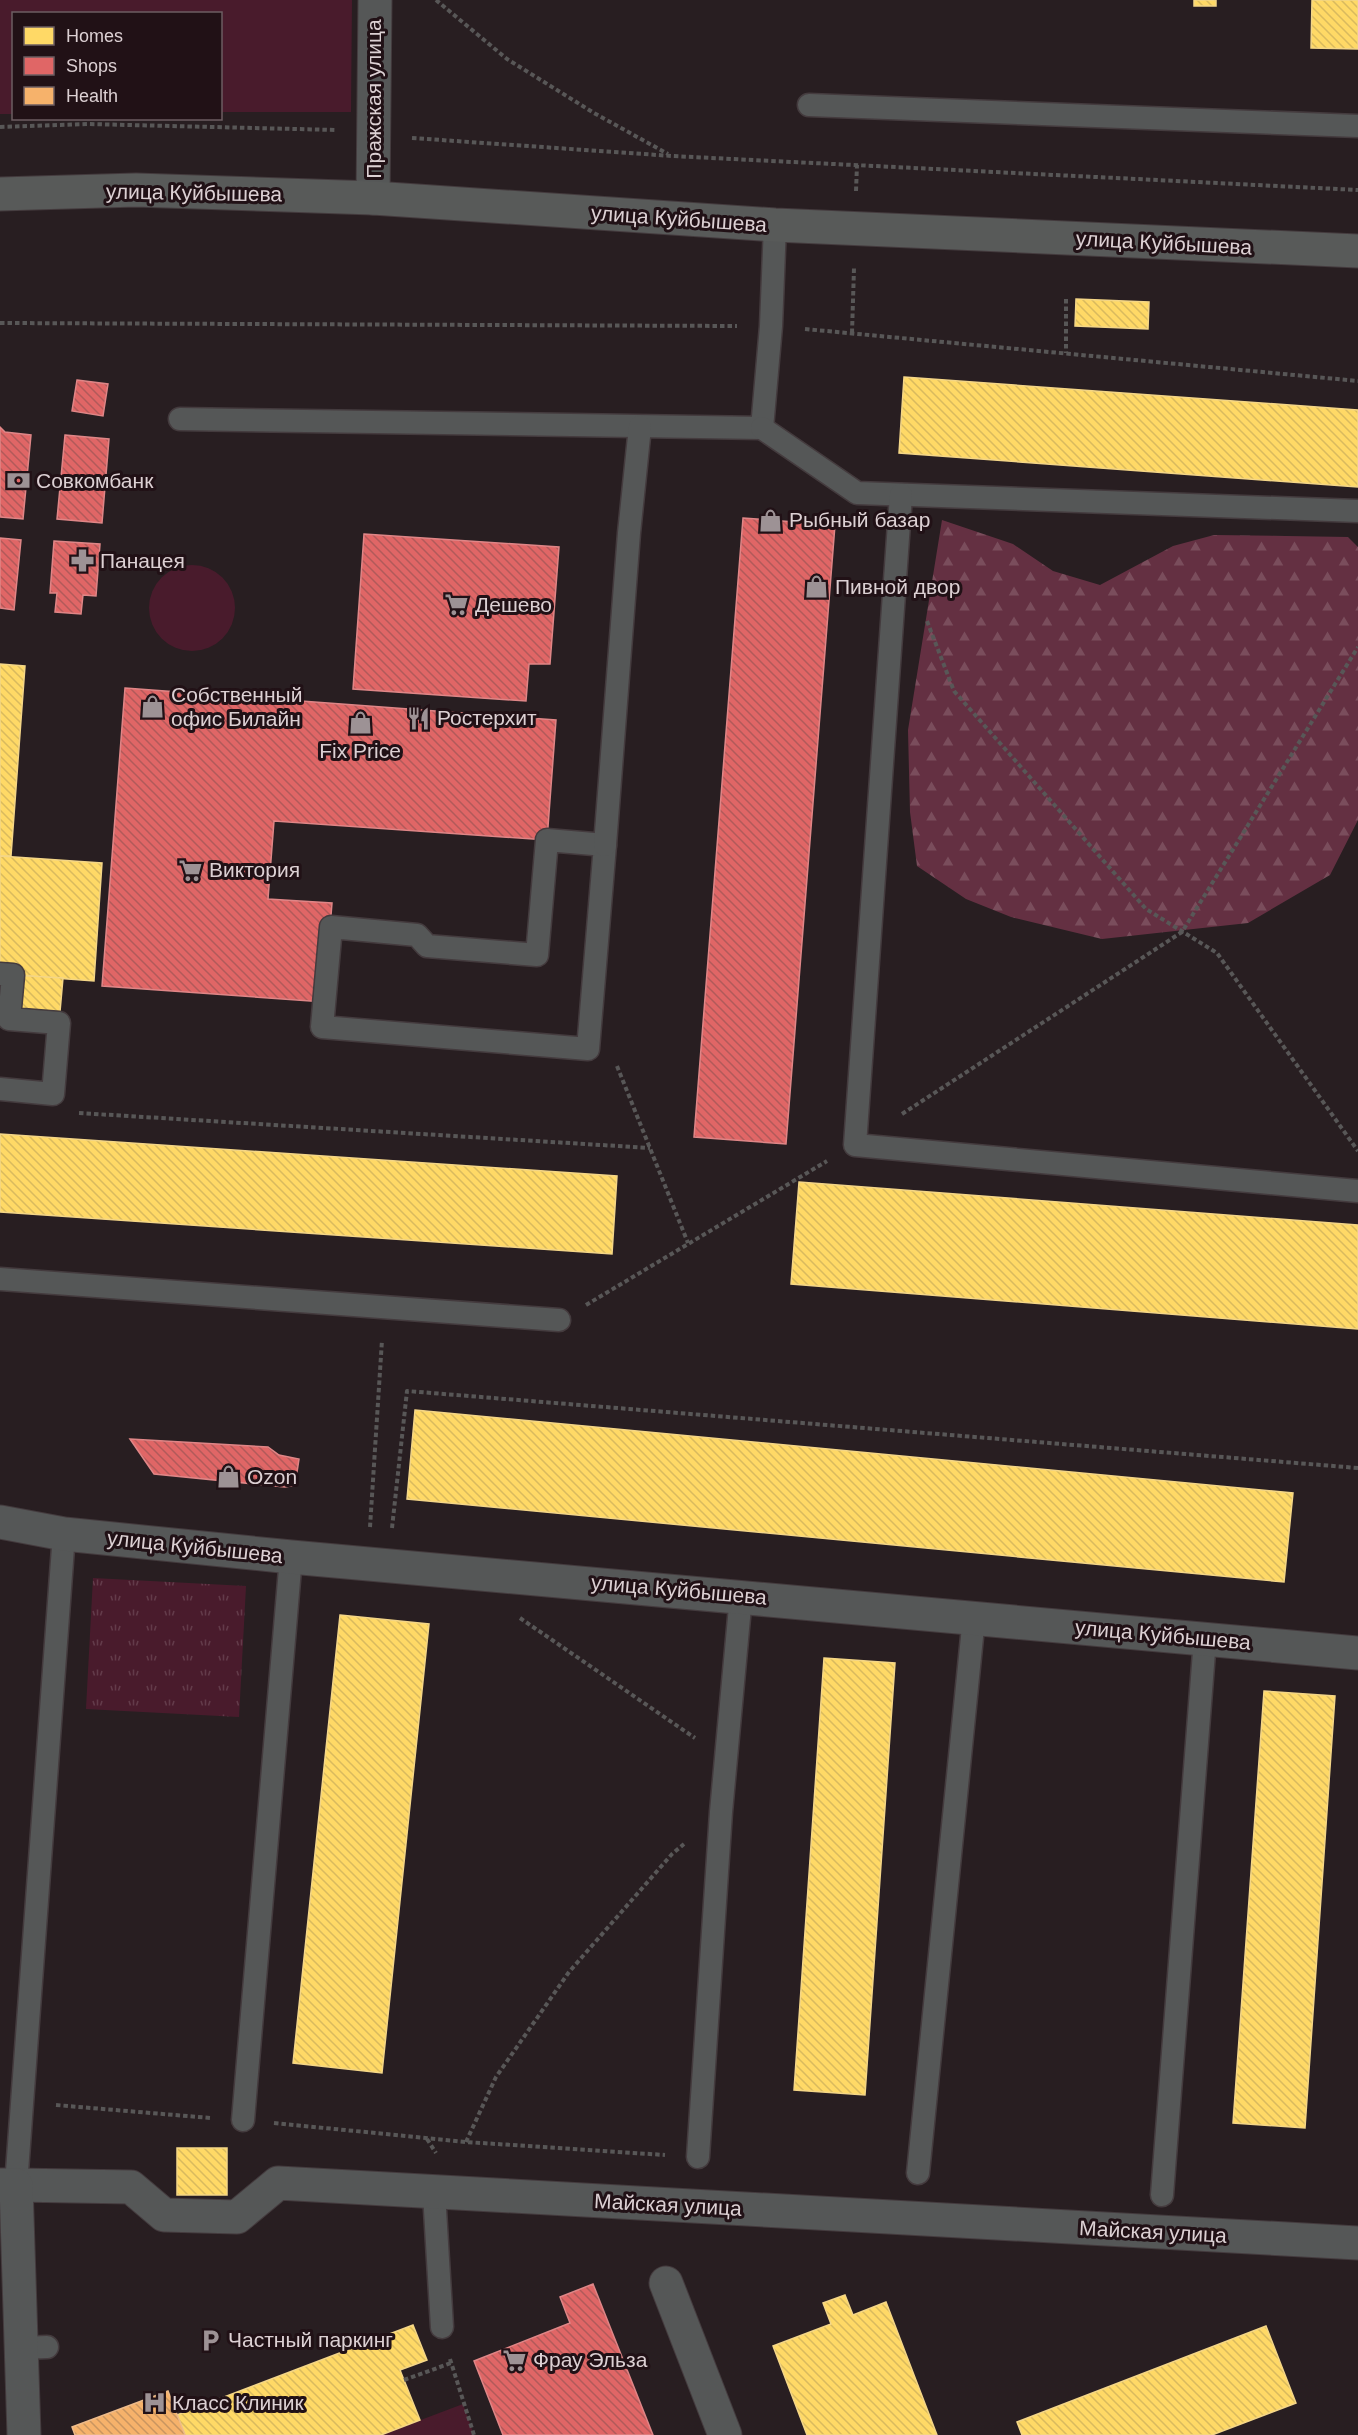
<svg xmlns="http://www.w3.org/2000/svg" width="1358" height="2435" font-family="Helvetica,sans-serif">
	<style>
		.grass { fill: #491b2c }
		.forest { fill: url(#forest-firs) }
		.park { fill: url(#park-tufts) }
		.homes { fill: url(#homes-back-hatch); stroke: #f4d687; stroke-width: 1.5 }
		.shops { fill: url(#shops-back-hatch); stroke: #df8687; stroke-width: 1.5 }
		.health { fill: url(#health-back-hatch); stroke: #eebb8a; stroke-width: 1.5 }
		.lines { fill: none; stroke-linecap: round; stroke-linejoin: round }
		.service-casing { stroke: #443b3e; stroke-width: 25 }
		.minor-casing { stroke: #443b3e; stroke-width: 35 }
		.tertiary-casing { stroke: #443b3e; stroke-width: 35 }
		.secondary-casing { stroke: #443b3e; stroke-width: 35 }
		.path { stroke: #585757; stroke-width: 4; stroke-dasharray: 4.5 3; stroke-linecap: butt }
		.service { stroke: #555757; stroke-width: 22 }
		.minor { stroke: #555757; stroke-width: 33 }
		.tertiary { stroke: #555757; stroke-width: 33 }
		.secondary { stroke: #585a59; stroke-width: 33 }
		.labels { text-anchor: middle; stroke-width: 6; stroke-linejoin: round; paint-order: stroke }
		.street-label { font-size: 21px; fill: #dcd0d3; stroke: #211116 }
		.poi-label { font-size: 21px; fill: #dcd0d3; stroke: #211116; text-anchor: start }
	</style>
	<defs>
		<pattern id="forest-firs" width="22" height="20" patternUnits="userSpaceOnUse" patternTransform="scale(1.5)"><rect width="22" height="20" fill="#643042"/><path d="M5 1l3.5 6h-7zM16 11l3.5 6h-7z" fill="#7a4d5c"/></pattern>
		<pattern id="park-tufts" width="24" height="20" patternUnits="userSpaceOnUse" patternTransform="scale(1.5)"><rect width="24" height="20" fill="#491b2c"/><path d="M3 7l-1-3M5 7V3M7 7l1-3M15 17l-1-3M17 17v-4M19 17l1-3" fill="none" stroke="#633b4a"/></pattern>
		<pattern id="homes-back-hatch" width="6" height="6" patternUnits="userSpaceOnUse" patternTransform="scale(1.5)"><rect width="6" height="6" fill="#ffd966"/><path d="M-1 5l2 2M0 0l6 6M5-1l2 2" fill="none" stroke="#d9ba5e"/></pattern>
		<pattern id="shops-back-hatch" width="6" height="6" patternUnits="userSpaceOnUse" patternTransform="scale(1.5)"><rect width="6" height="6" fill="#e06666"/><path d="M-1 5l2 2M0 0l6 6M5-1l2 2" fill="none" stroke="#b15a5a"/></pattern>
		<pattern id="health-back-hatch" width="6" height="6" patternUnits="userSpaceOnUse" patternTransform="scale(1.5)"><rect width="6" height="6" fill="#f6b26b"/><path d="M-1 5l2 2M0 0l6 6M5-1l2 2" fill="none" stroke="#c99560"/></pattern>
	</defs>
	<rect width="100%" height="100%" fill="#281e21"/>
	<g class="grass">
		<path d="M0 0H352L351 112H221L220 14H14L13 114H0Z"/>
		<circle cx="192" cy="608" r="43"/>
		<path d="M463 2404 474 2435H381Z"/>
	</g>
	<path class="forest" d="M942 520 1013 544 1053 571 1100 585 1173 546 1214 535 1348 537 1358 547V820L1330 875 1248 923 1102 939 1011 917 966 899 917 866 910 812 908 730Z"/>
	<path class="park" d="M93 1578 246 1586 239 1717 86 1709Z"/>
	<g class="homes">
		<rect x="1194" y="0" width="22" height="6"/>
		<path d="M1312 0H1358V49L1311 48Z"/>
		<path d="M1076 299 1149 302 1148 329 1075 326Z"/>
		<path d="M904 377 1358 410V487L899 453Z"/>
		<path d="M0 664 25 666 11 856H0Z"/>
		<path d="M0 856 102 863 94 981 0 974Z"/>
		<path d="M13 975 63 978 59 1023 9 1019Z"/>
		<path d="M0 1134 617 1176 612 1254 0 1212Z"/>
		<path d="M799 1182 1358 1225V1329L791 1284Z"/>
		<path d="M415 1410 1293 1493 1284 1582 407 1499Z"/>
		<path d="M340 1615 429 1624 382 2073 293 2063Z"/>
		<path d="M824 1658 895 1663 865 2095 794 2090Z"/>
		<path d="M1264 1691 1335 1696 1305 2128 1233 2123Z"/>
		<rect x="177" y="2148" width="50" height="47"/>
		<path d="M845 2295 853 2315 886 2302 937 2435H807L773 2346 831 2324 823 2303Z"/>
		<path d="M413 2325 427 2360 400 2370 420 2420 381 2435H185L177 2415Z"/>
		<path d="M1266 2326 1296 2403 1212 2435H1022L1017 2422Z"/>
	</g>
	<g class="shops">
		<path d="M77 380 108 384 103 416 72 411Z"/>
		<path d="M0 427 5 432 31 435 23 519 0 517Z"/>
		<path d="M65 435 109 439 102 523 57 519Z"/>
		<path d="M743 518 835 525 786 1144 694 1137Z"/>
		<path d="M364 534 559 547 550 664H529L526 701 353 689Z"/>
		<path d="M0 538 21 540 14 610 0 608Z"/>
		<path d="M54 541 100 544 96 596 83 595 81 614 55 612 57 593H50Z"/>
		<path d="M125 688 556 720 547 840 274 821 268 899 332 903 324 1002 102 986Z"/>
		<path d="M130 1439 268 1447 279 1455 299 1459 295 1485 285 1487 154 1474Z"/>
		<path d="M593 2284 653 2435H503L474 2361 570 2323 560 2297Z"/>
	</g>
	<path class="health" d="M168 2391 185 2435H75L72 2427Z"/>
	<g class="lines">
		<defs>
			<g id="service">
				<path d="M809 105 1358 126"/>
				<path d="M180 419 762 428 771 326 775 225"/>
				<path d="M762 428 857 493 1358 511"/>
				<path d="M901 495 855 1145 1358 1191"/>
				<path d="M547 840 605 845 588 1049 322 1027 331 927 417 935 427 946 537 955Z"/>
				<path d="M605 845 629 533 640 427"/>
				<path d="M0 974 13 975 9 1019 59 1023 53 1094 0 1089"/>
				<path d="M0 1279 559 1320"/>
				<path d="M243 2120 291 1557"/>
				<path d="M698 2157 721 1812 741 1596"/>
				<path d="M918 2173 974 1617"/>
				<path d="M16 2185 64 1534"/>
				<path d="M434 2193 442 2327"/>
				<path d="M1162 2195 1205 1639"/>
				<path d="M21 2348 47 2347"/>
			</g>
			<g id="minor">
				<path d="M373 198 375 0"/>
				<path d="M0 1522 64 1534 291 1557 1358 1653"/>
				<path d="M16 2185 131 2187 164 2215 237 2217 278 2183 1358 2243"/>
				<path d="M666 2283 725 2435"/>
			</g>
			<path id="tertiary" d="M0 2185H16L24 2435"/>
			<path id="secondary" d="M0 194 136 190 373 198 775 225 1358 251"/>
		</defs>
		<use href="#service" class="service-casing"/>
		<use href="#minor" class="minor-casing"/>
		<use href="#tertiary" class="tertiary-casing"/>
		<use href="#secondary" class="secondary-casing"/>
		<g class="path">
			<path d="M436 0 507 59 594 113 668 154"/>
			<path d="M0 127 88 124 337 130"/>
			<path d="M412 138 672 156 1358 190"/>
			<path d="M856 191 857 165"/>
			<path d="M1066 299V353"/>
			<path d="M0 323 737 326"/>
			<path d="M805 329 1358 381"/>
			<path d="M852 333 854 268"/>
			<path d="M927 621 954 691 1146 909 1217 953 1358 1151"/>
			<path d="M617 1066 688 1243"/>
			<path d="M79 1113 650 1148"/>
			<path d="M902 1114 1182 932 1358 647"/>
			<path d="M586 1305 827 1161"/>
			<path d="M370 1527 382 1340"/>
			<path d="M392 1528 407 1391 1358 1468"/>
			<path d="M520 1618 695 1738"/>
			<path d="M56 2105 210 2118"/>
			<path d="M274 2123 466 2142 665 2155"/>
			<path d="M427 2139 436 2153"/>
			<path d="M466 2142 496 2077 569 1972 672 1854 684 1844"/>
			<path d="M450 2359 474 2435"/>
			<path d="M404 2380 451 2363"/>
		</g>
		<use href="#service" class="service"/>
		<use href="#minor" class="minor"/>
		<use href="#tertiary" class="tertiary"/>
		<use href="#secondary" class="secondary"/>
	</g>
	<defs>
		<symbol id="bank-bare" viewBox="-9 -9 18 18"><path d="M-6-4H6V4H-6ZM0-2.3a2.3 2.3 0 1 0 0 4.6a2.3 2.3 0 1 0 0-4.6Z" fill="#9d9295" stroke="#211116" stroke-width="2.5" paint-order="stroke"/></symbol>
		<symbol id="shop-bare" viewBox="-9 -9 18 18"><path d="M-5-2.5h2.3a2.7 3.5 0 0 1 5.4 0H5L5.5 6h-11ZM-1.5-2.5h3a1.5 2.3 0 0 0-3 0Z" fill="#9d9295" stroke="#211116" stroke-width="2.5" paint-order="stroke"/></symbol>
		<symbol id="pharmacy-bare" viewBox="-9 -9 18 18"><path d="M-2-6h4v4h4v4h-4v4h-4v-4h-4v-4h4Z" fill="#9d9295" stroke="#211116" stroke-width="2.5" paint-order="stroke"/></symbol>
		<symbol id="supermarket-bare" viewBox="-9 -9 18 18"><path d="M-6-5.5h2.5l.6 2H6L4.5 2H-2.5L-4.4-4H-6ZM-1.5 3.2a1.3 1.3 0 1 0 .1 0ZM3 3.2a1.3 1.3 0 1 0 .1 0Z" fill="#9d9295" stroke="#211116" stroke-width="2.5" paint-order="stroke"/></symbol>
		<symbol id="restaurant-bare" viewBox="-9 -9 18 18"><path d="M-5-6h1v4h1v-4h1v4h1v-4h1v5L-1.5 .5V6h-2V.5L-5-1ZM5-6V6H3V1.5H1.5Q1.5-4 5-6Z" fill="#9d9295" stroke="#211116" stroke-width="2.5" paint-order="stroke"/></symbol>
		<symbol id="parking-bare" viewBox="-9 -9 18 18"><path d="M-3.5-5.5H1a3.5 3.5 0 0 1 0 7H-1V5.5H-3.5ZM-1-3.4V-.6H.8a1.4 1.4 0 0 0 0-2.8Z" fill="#9d9295" stroke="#211116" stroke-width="2.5" paint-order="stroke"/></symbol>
		<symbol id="hospital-bare" viewBox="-9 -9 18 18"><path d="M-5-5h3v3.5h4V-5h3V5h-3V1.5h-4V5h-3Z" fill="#9d9295" stroke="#211116" stroke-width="2.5" paint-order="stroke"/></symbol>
	</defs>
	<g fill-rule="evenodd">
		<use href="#bank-bare" x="2" y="464" width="33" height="33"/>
		<use href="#shop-bare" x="754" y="504" width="33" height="33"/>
		<use href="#pharmacy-bare" x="66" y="544" width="33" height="33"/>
		<use href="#shop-bare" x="800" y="570" width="33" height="33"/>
		<use href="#supermarket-bare" x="440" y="588" width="33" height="33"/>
		<use href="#shop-bare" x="136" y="690" width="33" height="33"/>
		<use href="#restaurant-bare" x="402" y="702" width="33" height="33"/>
		<use href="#shop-bare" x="344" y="706" width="33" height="33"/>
		<use href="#supermarket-bare" x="174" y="854" width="33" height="33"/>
		<use href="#shop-bare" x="212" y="1460" width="33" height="33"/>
		<use href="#parking-bare" x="194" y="2324" width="33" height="33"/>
		<use href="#supermarket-bare" x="498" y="2344" width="33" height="33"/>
		<use href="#hospital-bare" x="138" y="2386" width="33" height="33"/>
	</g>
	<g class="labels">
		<g class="street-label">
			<text transform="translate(374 99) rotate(-90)" y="7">Пражская улица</text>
			<text transform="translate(194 193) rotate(1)" y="7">улица Куйбышева</text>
			<text transform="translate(679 219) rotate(4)" y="7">улица Куйбышева</text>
			<text transform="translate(1164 243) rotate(3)" y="7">улица Куйбышева</text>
			<text transform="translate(195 1547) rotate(6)" y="7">улица Куйбышева</text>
			<text transform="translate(679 1590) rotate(5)" y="7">улица Куйбышева</text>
			<text transform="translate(1163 1635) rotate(5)" y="7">улица Куйбышева</text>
			<text transform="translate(668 2205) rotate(3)" y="7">Майская улица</text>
			<text transform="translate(1153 2232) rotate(3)" y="7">Майская улица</text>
		</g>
		<g class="poi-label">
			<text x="36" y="488">Совкомбанк</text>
			<text x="789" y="527">Рыбный базар</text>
			<text x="100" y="568">Панацея</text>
			<text x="835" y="594">Пивной двор</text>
			<text x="475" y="612">Дешево</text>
			<text x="171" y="702">Собственный<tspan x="171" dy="24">офис Билайн</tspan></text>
			<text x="437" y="725">Ростерхит</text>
			<text x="360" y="758" text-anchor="middle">Fix Price</text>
			<text x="209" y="877">Виктория</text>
			<text x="247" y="1484">Ozon</text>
			<text x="228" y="2347">Частный паркинг</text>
			<text x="533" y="2367">Фрау Эльза</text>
			<text x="172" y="2410">Класс Клиник</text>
		</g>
	</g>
	<rect x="12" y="12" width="210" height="108" fill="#211116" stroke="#6c5d62" stroke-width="1.5"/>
	<rect x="24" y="27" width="30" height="18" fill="#ffd966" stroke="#6c5d62" stroke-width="1.5"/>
	<text x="66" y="42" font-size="18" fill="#dcd0d3">Homes</text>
	<rect x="24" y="57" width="30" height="18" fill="#e06666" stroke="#6c5d62" stroke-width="1.5"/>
	<text x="66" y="72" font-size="18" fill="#dcd0d3">Shops</text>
	<rect x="24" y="87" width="30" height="18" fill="#f6b26b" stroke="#6c5d62" stroke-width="1.5"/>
	<text x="66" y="102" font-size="18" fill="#dcd0d3">Health</text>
</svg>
